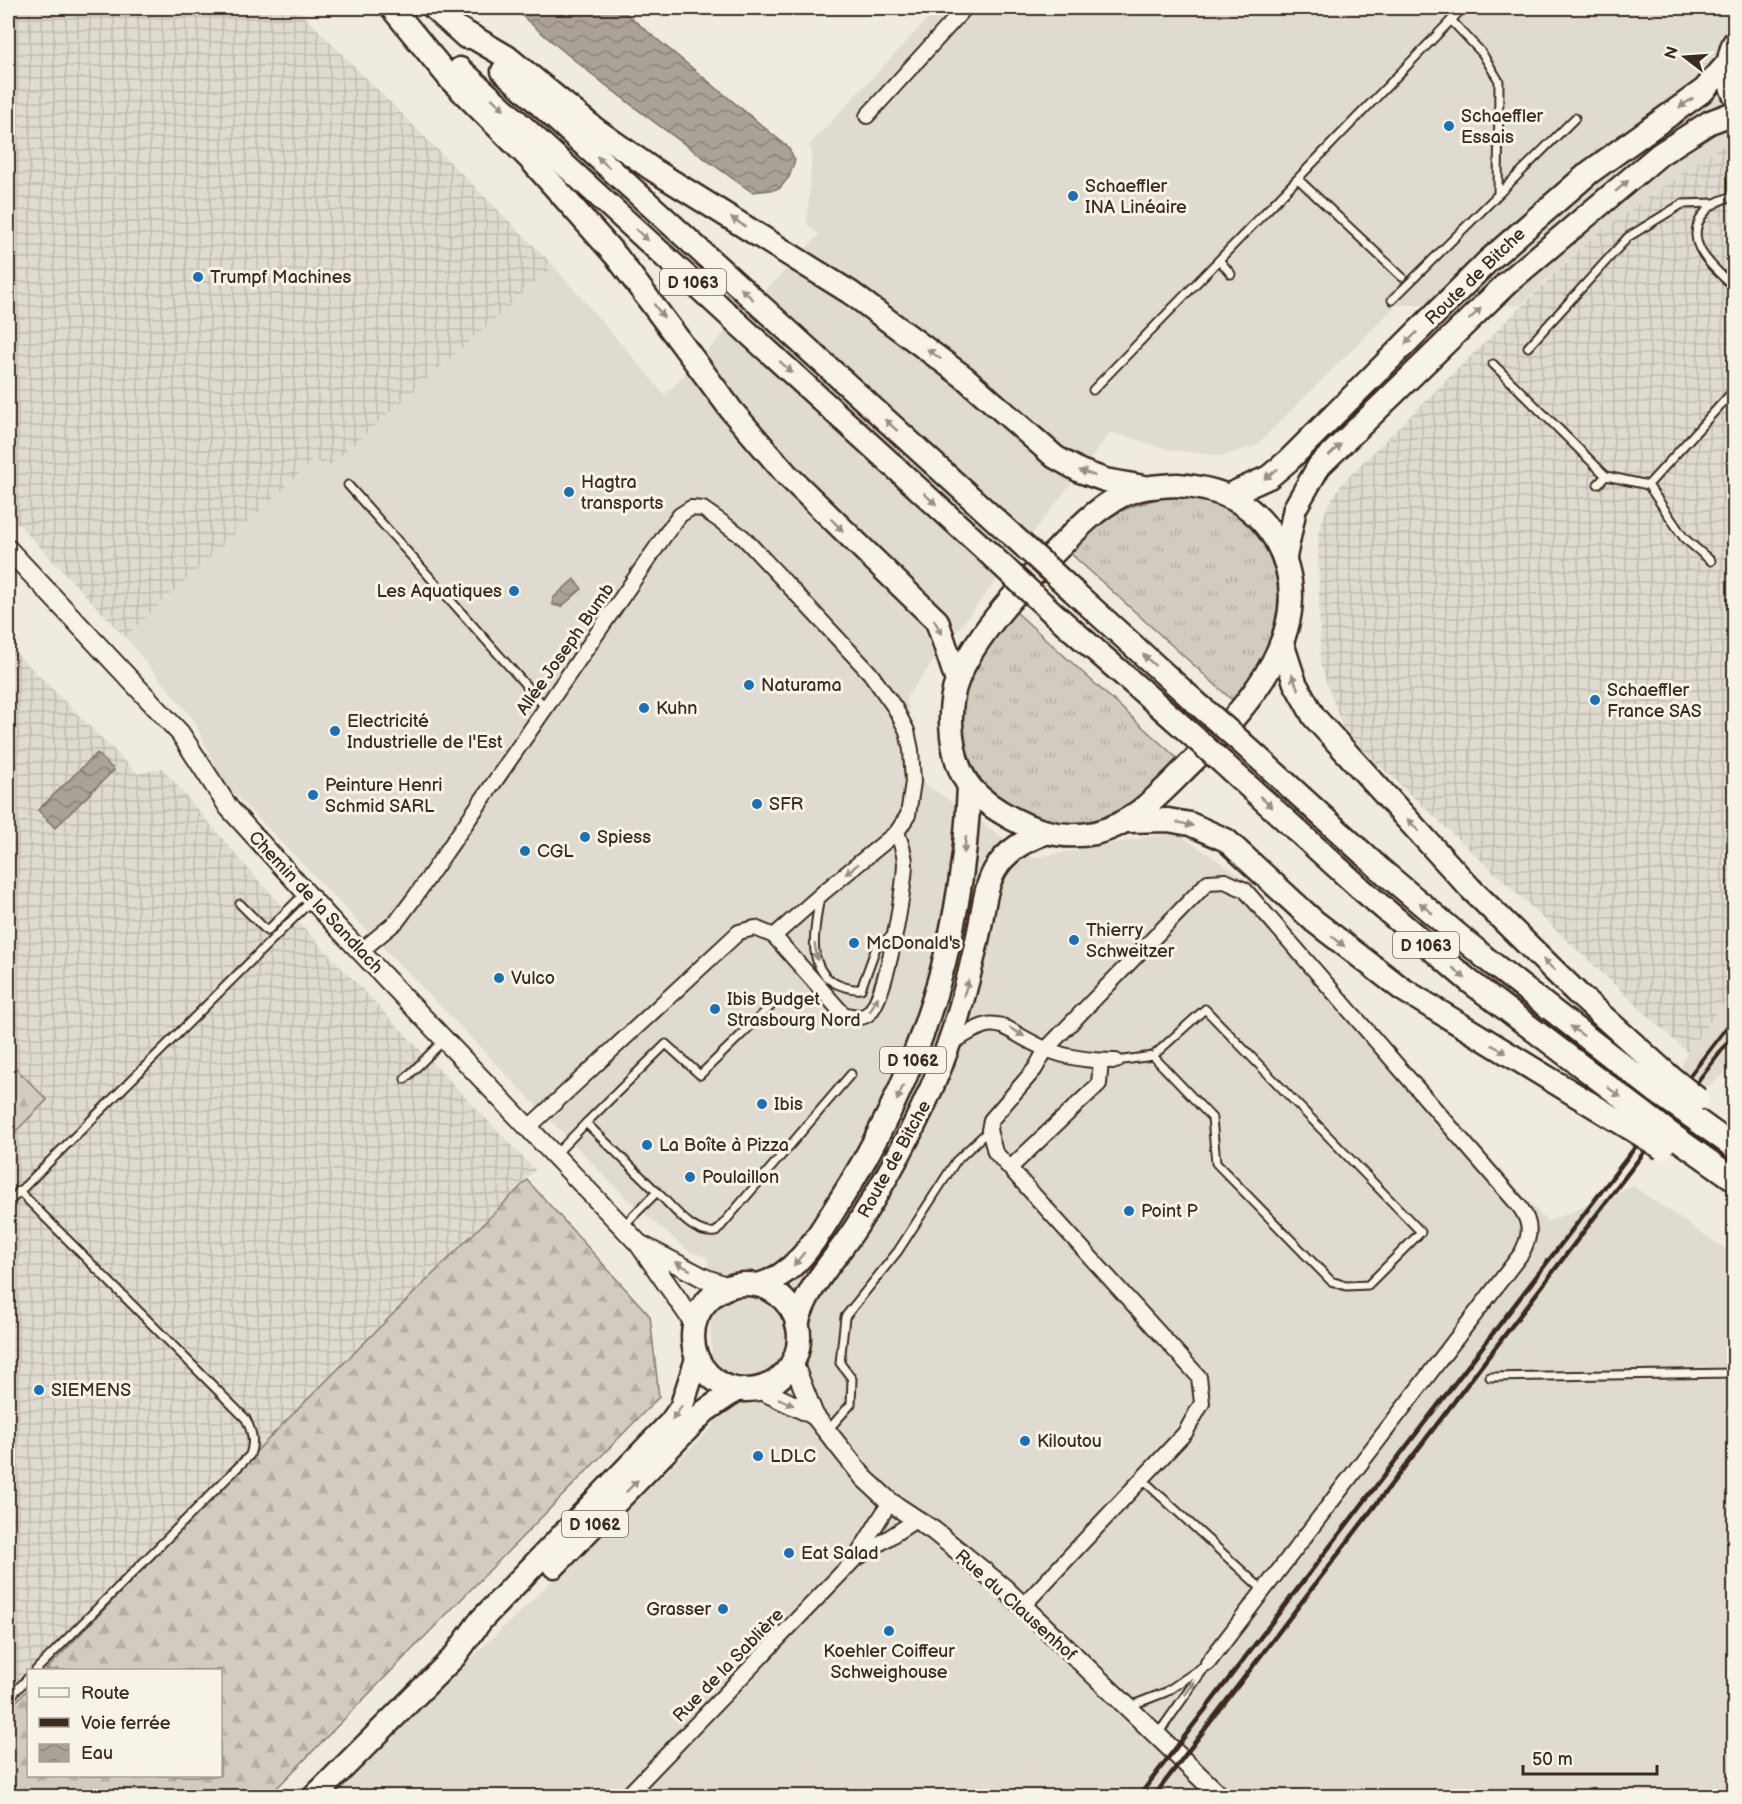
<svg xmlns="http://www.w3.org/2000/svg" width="1742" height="1804" font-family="'Balsamiq Sans',sans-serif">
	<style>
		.built { fill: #e0dbd0 }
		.industrial { fill: url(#industrial-grid) }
		.grass { fill: url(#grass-tufts); stroke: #867a6f; stroke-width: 1.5 }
		.forest { fill: url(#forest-firs); stroke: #867a6f; stroke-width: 1.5 }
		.water { fill: url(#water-waves); stroke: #7e7266; stroke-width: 1.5 }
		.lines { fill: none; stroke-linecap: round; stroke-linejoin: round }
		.service-casing { stroke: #3b2a1e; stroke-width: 11 }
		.minor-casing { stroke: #3b2a1e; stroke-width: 18 }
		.tertiary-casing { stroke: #3b2a1e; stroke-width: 22 }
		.primary-casing { stroke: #3b2a1e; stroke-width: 27 }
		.trunk-casing { stroke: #3b2a1e; stroke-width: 27 }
		.service { stroke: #f7f3e8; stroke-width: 7 }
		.minor { stroke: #f7f3e8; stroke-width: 14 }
		.tertiary { stroke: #f7f3e8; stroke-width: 18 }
		.primary { stroke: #f7f3e8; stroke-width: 22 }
		.trunk { stroke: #f7f3e8; stroke-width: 22 }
		.rail { stroke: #3b2a1e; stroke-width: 4.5 }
		.trunk-bridge-casing { stroke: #3b2a1e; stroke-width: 27; stroke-linecap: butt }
		.trunk-bridge { stroke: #f7f3e8; stroke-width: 22 }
		.oneway { fill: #998e83 }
		.poi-dot { fill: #1f6fb2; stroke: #f7f3e8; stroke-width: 2 }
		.labels { text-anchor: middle; stroke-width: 6; stroke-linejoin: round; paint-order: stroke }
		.shield { fill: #f7f3e8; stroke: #73665b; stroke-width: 1.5 }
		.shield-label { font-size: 16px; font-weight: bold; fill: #3b2a1e }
		.poi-label { font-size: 18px; fill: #3b2a1e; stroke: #f7f3e8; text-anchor: start }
		.street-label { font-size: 18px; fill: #3b2a1e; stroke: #f7f3e8 }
	</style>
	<defs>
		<pattern id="industrial-grid" width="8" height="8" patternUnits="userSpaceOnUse" patternTransform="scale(1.5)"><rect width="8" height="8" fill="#e0dbd0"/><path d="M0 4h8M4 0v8" fill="none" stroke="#c1bcb2"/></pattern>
		<pattern id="grass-tufts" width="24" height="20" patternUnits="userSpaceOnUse" patternTransform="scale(1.5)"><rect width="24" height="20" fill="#d1cbc0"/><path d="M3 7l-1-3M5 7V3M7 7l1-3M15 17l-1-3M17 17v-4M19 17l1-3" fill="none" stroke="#b4aea5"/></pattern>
		<pattern id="forest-firs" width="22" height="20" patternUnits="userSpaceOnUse" patternTransform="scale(1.5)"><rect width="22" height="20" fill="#d1cbc0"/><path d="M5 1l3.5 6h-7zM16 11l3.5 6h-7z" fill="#b4aea5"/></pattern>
		<pattern id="water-waves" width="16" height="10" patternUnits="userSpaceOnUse" patternTransform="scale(1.5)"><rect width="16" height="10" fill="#aaa296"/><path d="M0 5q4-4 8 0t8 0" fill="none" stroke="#8c847a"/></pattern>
	</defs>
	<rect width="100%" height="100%" fill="#efebe0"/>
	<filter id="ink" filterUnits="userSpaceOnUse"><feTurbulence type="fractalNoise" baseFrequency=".0167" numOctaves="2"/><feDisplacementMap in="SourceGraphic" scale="12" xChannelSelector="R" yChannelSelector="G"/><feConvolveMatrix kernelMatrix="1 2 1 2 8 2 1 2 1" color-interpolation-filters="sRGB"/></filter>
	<g filter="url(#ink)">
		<g class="built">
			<path d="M938 8H1734V137L1592 237 1521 305H1397L1257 445 1224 456 1170 450 1111 432 906 697 924 783 1033 858 1175 832 1244 878 1547 1222 1633 1186 1734 1255V1796H327L714 1426 708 1258 687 1250 624 1196 222 781 194 720 125 637 316 458 327 468 554 266 665 395 819 235 807 224 812 150 808 146Z"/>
			<path d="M1734 990V1059L1723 1075 1707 1087 1681 1068 1687 1052Z"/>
		</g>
		<g class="industrial">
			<path d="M8 8H296L554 266 327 468 315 459 125 637 8 513Z"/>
			<path d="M1734 137V990L1687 1052 1366 753 1342 726 1320 664 1318 533 1328 505 1344 481 1592 237Z"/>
			<path d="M8 645 138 774 162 768 258 880 535 1170 277 1430 46 1670H28V1689L8 1710Z"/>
		</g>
		<g class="grass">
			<path d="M1174 496C1192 498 1212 499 1228 508 1267 530 1286 582 1276 625 1270 653 1249 677 1232 700L1069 552C1109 516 1120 505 1174 496Z"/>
			<path d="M1016 612 1179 760C1161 777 1122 814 1099 820 1015 844 939 766 968 684 977 656 999 634 1016 612Z"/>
		</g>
		<g class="forest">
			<path d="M8 1060 47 1100 8 1139Z"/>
			<path d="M527 1180 650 1316 659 1397 269 1796H8V1710L28 1689V1776H220V1670H46L277 1430Z"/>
		</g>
		<g class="water">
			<path d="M513 8H619L788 147 795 160 789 177 779 189 752 192C669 134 588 75 513 8Z"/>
			<path d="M574 579 582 589 561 607 553 605V598Z"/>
			<path d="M97 753 114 770 55 828 38 810Z"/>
		</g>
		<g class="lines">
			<defs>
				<g id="service">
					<path d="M1451 20 1482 53 1499 81 1498 194"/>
					<path d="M1299 180 1402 277"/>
					<path d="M1734 197C1723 198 1714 202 1706 211 1679 241 1713 267 1734 287"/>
					<path d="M1220 261 1231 274"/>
					<path d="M1392 300 1575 118"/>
					<path d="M1528 347 1628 237 1682 204 1714 203"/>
					<path d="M1493 364 1606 476"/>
					<path d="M1093 390 1463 8"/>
					<path d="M1598 484 1606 476 1648 485"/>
					<path d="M348 485 546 708"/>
					<path d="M1711 561 1684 538 1648 485 1734 390"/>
					<path d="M820 897C815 926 804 971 839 985 847 988 853 990 861 989L877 945 894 934"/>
					<path d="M240 904 267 931 305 893"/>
					<path d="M1116 1061 1153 1056 1205 1009 1421 1232 1368 1285 1346 1286 1331 1281 1216 1163 1212 1118 1153 1056"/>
					<path d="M405 1079 443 1041"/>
					<path d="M586 1123 666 1044 700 1075 776 1001"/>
					<path d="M555 1155 586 1123 657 1192"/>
					<path d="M19 1191 246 1419C252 1432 255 1441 250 1455L36 1670"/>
					<path d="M8 1203 312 900"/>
					<path d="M623 1226 657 1192C673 1207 693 1236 716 1232L851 1074"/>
					<path d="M1490 1377 1734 1373"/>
					<path d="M828 1430 851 1404 852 1379 840 1363 845 1317 898 1251 956 1161 989 1130"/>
					<path d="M1142 1479 1264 1591"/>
					<path d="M8 1699 28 1678"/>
					<path d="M1130 1706 1166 1692 1208 1663 1158 1734"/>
				</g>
				<g id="minor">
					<path d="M867 116 965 8"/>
					<path d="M361 951 397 921 415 897 665 535 680 515 691 508 703 509 743 537 870 673 895 708 907 731 911 750 913 782 908 815 897 832 825 891 774 936"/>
					<path d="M949 1045C1004 1008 996 1028 1046 1049 1067 1058 1093 1061 1116 1061"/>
					<path d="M529 1127 739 932 755 928 774 936 843 1014C852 1016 862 1020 869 1013 887 997 904 891 905 864 905 853 901 843 897 832"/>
					<path d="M1010 1168 1099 1084 1101 1061"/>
					<path d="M859 1557 916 1520"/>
					<path d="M1023 1606 1185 1433 1202 1403 1199 1377 995 1152 989 1130 991 1120 1035 1069 1046 1049 1208 882 1225 881 1245 890 1520 1207C1532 1224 1531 1236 1521 1254L1208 1663"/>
					<path d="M627 1796 855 1559 890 1502"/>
				</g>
				<g id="tertiary">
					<path d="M8 549 180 733 229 808 339 929 639 1244 694 1323"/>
					<path d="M641 1245 704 1278 728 1287"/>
					<path d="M793 1362 814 1415 864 1478 890 1502 934 1531 1004 1588 1220 1796"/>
					<path d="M759 1389 814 1415"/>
				</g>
				<g id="primary">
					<path d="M1734 43C1727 60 1726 77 1734 94"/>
					<path d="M1177 485C1219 488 1252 501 1275 539 1325 625 1247 708 1188 766 1161 793 1134 824 1095 833 1066 839 1039 833 1013 819 998 811 982 801 971 788 950 763 946 710 957 681 972 640 1015 593 1045 562 1068 539 1091 511 1121 496 1139 487 1157 486 1177 485Z"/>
					<path d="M1229 495 1269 477 1289 460 1488 261 1590 172 1704 90 1728 63"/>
					<path d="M1285 557 1295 508 1319 466 1507 283 1660 154 1710 122 1734 113"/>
					<circle cx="746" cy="1337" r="53"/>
					<path d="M758 1285C796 1275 816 1239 836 1207 918 1080 964 938 969 786"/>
					<path d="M797 1324C807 1285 837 1258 858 1224 894 1167 926 1109 948 1046 961 1010 970 973 978 936 983 915 984 889 995 870 1007 850 1024 841 1045 833"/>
					<path d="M554 1566 705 1411 736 1390"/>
					<path d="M315 1796 454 1657 481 1620 671 1422 681 1408 697 1359"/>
				</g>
				<g id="trunk">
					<path d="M392 8 451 80 530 159 617 257 732 411 787 475 937 621 957 681"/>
					<path d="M434 8 466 37"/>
					<path d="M454 26 507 57 595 129 652 169 851 293 964 377 1055 457 1080 471 1105 480 1144 487"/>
					<path d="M460 69 993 557"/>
					<path d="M503 71 1012 535"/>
					<path d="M1073 591 1192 699"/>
					<path d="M1054 614 1174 719"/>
					<path d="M1282 643 1295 683 1314 717 1470 888 1578 994 1669 1076"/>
					<path d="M1241 742 1380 869 1489 961 1657 1092"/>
					<path d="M1223 763 1360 888 1469 981 1642 1112"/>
					<path d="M1127 821 1168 820 1190 824 1226 840 1314 921 1402 989 1630 1128"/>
					<path d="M1688 1114 1734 1147"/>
					<path d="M1672 1135 1734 1179"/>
				</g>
			</defs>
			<use href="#service" class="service-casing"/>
			<use href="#minor" class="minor-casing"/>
			<use href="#tertiary" class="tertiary-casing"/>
			<use href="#primary" class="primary-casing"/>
			<use href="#trunk" class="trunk-casing"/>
			<use href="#service" class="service"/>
			<use href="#minor" class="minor"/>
			<use href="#tertiary" class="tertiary"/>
			<use href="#primary" class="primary"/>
			<use href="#trunk" class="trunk"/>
			<g class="rail">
				<path d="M1139 1796 1734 1018"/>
				<path d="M1154 1796 1734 1034"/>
			</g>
			<defs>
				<g id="trunk-bridge">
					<path d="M1012 535 1073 591"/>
					<path d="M993 557 1054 614"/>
					<path d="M1192 699 1241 742"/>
					<path d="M1174 719 1223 763"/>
					<path d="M1669 1076 1698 1099"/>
					<path d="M1657 1092 1688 1114"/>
					<path d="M1642 1112 1672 1135"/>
					<path d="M1630 1128 1662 1148"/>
				</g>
			</defs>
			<use href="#trunk-bridge" class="trunk-bridge-casing"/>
			<use href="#trunk-bridge" class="trunk-bridge"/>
		</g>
		<defs><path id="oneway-solid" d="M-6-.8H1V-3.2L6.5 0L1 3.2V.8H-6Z" transform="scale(1.5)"/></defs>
		<g class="oneway">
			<use href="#oneway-solid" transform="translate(1686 103) rotate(146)"/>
			<use href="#oneway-solid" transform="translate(498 104) rotate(42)"/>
			<use href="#oneway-solid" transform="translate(603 162) rotate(-138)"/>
			<use href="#oneway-solid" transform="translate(1622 186) rotate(-40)"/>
			<use href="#oneway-solid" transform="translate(738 222) rotate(-148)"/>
			<use href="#oneway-solid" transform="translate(642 235) rotate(42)"/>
			<use href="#oneway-solid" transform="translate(747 294) rotate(-138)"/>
			<use href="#oneway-solid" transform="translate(659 311) rotate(53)"/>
			<use href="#oneway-solid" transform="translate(1475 314) rotate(-44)"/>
			<use href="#oneway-solid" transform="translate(1411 338) rotate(135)"/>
			<use href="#oneway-solid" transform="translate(934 354) rotate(-143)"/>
			<use href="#oneway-solid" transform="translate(786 367) rotate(42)"/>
			<use href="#oneway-solid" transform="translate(891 425) rotate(-138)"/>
			<use href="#oneway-solid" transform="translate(1335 450) rotate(-44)"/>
			<use href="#oneway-solid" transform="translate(1087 473) rotate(-160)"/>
			<use href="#oneway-solid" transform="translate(1271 474) rotate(143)"/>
			<use href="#oneway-solid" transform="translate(930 499) rotate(42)"/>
			<use href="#oneway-solid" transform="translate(837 525) rotate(45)"/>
			<use href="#oneway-solid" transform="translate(938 627) rotate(61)"/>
			<use href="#oneway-solid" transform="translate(1149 660) rotate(-138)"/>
			<use href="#oneway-solid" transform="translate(1295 682) rotate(-113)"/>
			<use href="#oneway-solid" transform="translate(1266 802) rotate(42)"/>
			<use href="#oneway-solid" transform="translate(1185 824) rotate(14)"/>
			<use href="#oneway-solid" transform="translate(1413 825) rotate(-133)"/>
			<use href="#oneway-solid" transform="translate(965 845) rotate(97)"/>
			<use href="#oneway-solid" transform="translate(852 869) rotate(141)"/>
			<use href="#oneway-solid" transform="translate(1426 908) rotate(-140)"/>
			<use href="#oneway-solid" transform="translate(1338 941) rotate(39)"/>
			<use href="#oneway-solid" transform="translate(816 952) rotate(81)"/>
			<use href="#oneway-solid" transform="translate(1549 965) rotate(-136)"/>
			<use href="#oneway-solid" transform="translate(1459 973) rotate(41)"/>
			<use href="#oneway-solid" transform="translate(966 988) rotate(-73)"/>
			<use href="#oneway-solid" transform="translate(874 1004) rotate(-61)"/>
			<use href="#oneway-solid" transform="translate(1577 1031) rotate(-143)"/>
			<use href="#oneway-solid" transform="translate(1017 1032) rotate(30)"/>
			<use href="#oneway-solid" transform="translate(1499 1049) rotate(30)"/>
			<use href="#oneway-solid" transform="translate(1614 1092) rotate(36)"/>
			<use href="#oneway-solid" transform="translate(900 1093) rotate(113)"/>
			<use href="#oneway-solid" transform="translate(799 1259) rotate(129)"/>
			<use href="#oneway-solid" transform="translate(683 1266) rotate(-151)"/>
			<use href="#oneway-solid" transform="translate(786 1402) rotate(25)"/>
			<use href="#oneway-solid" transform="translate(677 1413) rotate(124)"/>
			<use href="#oneway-solid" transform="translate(632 1486) rotate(-46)"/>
			<use href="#oneway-solid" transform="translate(1190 1688) rotate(-55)"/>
		</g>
	</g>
	<g class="poi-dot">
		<circle cx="1449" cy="126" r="6"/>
		<circle cx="1073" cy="196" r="6"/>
		<circle cx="198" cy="277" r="6"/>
		<circle cx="569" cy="492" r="6"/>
		<circle cx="514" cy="591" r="6"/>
		<circle cx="749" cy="685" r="6"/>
		<circle cx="1595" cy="700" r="6"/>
		<circle cx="644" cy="708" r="6"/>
		<circle cx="335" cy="731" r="6"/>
		<circle cx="313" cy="795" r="6"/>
		<circle cx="757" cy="804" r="6"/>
		<circle cx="585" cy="837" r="6"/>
		<circle cx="525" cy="851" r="6"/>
		<circle cx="1074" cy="940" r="6"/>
		<circle cx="854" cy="943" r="6"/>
		<circle cx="499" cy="978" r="6"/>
		<circle cx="715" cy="1009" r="6"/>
		<circle cx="762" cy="1104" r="6"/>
		<circle cx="647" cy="1145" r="6"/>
		<circle cx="690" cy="1177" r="6"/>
		<circle cx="1129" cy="1211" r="6"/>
		<circle cx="39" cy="1390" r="6"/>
		<circle cx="1025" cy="1441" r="6"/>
		<circle cx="758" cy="1456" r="6"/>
		<circle cx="789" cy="1553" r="6"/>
		<circle cx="723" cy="1609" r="6"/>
		<circle cx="889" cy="1631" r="6"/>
	</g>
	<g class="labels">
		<g class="shield">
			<rect x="660" y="269" width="66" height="26" rx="4.5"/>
			<rect x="1393" y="932" width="66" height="26" rx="4.5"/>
			<rect x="880" y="1047" width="66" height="26" rx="4.5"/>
			<rect x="562" y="1511" width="66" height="26" rx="4.5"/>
		</g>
		<g class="shield-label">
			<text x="693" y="288">D 1063</text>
			<text x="1426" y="951">D 1063</text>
			<text x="913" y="1066">D 1062</text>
			<text x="595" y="1530">D 1062</text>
		</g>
		<g class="poi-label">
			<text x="1461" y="122">Schaeffler<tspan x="1461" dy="21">Essais</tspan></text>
			<text x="1085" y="192">Schaeffler<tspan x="1085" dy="21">INA Linéaire</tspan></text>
			<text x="210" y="283">Trumpf Machines</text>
			<text x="581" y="488">Hagtra<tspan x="581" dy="21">transports</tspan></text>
			<text x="502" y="597" text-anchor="end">Les Aquatiques</text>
			<text x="761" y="691">Naturama</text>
			<text x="1607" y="696">Schaeffler<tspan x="1607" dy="21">France SAS</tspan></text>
			<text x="656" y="714">Kuhn</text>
			<text x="347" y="727">Electricité<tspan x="347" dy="21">Industrielle de l'Est</tspan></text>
			<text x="325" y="791">Peinture Henri<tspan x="325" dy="21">Schmid SARL</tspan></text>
			<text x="769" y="810">SFR</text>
			<text x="597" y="843">Spiess</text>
			<text x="537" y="857">CGL</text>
			<text x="1086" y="936">Thierry<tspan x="1086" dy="21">Schweitzer</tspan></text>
			<text x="866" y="949">McDonald's</text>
			<text x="511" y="984">Vulco</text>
			<text x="727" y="1005">Ibis Budget<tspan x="727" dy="21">Strasbourg Nord</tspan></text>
			<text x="774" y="1110">Ibis</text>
			<text x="659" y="1151">La Boîte à Pizza</text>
			<text x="702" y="1183">Poulaillon</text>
			<text x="1141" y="1217">Point P</text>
			<text x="51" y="1396">SIEMENS</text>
			<text x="1037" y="1447">Kiloutou</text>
			<text x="770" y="1462">LDLC</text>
			<text x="801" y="1559">Eat Salad</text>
			<text x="711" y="1615" text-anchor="end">Grasser</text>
			<text x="889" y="1657" text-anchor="middle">Koehler Coiffeur<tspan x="889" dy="21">Schweighouse</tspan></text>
		</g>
		<g class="street-label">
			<text transform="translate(1475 276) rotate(-44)" y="6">Route de Bitche</text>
			<text transform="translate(565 649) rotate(-55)" y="6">Allée Joseph Bumb</text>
			<text transform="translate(316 902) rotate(47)" y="6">Chemin de la Sandlach</text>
			<text transform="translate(894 1159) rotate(-61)" y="6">Route de Bitche</text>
			<text transform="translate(1016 1605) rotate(42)" y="6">Rue du Clausenhof</text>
			<text transform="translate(728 1665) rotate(-46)" y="6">Rue de la Sablière</text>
		</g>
	</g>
	<rect width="1742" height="1804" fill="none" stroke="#f7f3e8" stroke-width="30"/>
	<rect x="15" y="15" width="1712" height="1774" fill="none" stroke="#3b2a1e" stroke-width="2" filter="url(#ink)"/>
	<rect x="27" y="1669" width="195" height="108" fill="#f7f3e8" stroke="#aca397" stroke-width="1.5"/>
	<rect x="39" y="1688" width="30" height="9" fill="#f7f3e8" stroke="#aca397" stroke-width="1.5"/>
	<text x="81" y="1699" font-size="18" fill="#3b2a1e">Route</text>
	<rect x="39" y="1718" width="30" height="9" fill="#3b2a1e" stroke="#aca397" stroke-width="1.5"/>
	<text x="81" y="1729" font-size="18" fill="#3b2a1e">Voie ferrée</text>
	<rect x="39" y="1744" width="30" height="18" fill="url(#water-waves)" stroke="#aca397" stroke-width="1.5"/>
	<text x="81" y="1759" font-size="18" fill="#3b2a1e">Eau</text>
	<g transform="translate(1685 57) rotate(287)" stroke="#f7f3e8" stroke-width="4.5" paint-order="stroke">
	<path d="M0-4.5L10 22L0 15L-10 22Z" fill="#3b2a1e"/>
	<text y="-9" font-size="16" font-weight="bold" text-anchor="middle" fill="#3b2a1e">N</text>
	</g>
	<path d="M1523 1765v9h134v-9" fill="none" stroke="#3b2a1e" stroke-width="3"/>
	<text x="1532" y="1765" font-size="18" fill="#3b2a1e" stroke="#f7f3e8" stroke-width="4.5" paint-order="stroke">50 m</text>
</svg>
